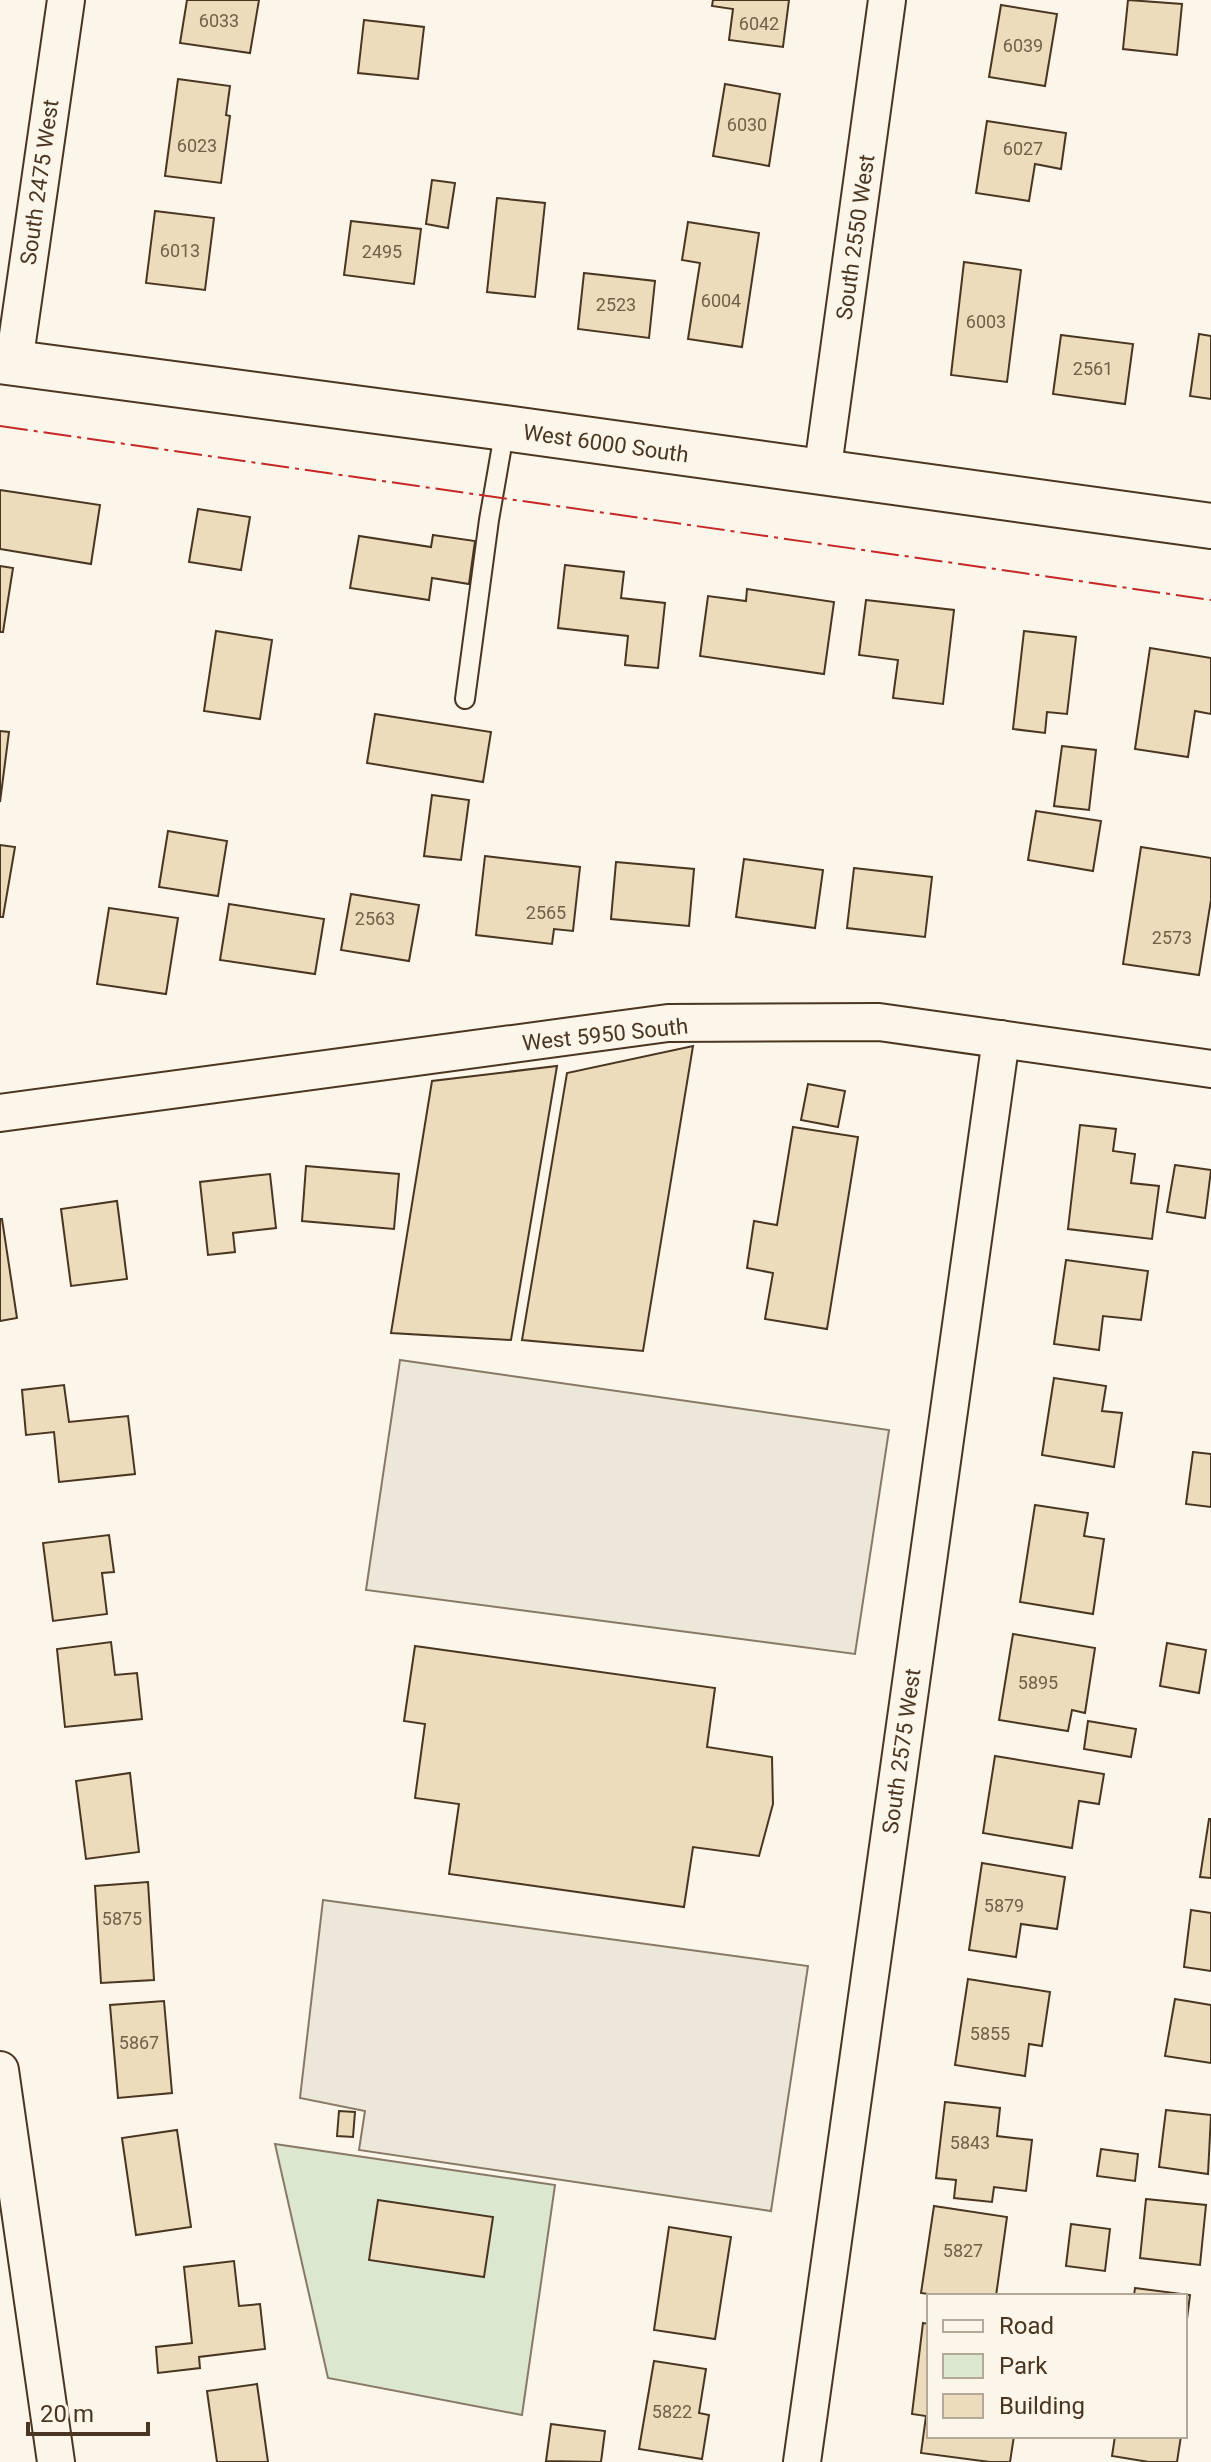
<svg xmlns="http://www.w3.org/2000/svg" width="1211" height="2462" font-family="Roboto,sans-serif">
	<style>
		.green { fill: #dce7d0; stroke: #887966; stroke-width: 2 }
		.parking { fill: #ede7d9; stroke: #887966; stroke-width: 2 }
		.building { fill: #ecdcbc; stroke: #4a3520; stroke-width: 2 }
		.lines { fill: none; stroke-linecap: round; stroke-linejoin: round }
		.service-casing { stroke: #4a3520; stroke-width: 22 }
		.minor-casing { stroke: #4a3520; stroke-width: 40 }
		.tertiary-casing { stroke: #4a3520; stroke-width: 48 }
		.service { stroke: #fbf6e9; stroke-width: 18 }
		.minor { stroke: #fbf6e9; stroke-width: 36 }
		.tertiary { stroke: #fbf6e9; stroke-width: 44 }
		.power { stroke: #c62828; stroke-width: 2; stroke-dasharray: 28 6 4 6; stroke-linecap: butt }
		.labels { text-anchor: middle; stroke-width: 6; stroke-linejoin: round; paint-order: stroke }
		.number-label { font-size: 18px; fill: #725f47 }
		.street-label { font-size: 22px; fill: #4a3520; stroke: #fbf6e9 }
	</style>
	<rect width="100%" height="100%" fill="#fbf6e9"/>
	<path class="green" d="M275 2144 555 2185 522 2415 328 2378Z"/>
	<g class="parking">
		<path d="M400 1360 889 1430 855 1654 366 1590Z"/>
		<path d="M323 1900 808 1966 771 2211 359 2150 365 2111 300 2098Z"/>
	</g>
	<g class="building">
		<path d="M187 0H259L250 53 180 43Z"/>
		<path d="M713 0H789L783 47 729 40 733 9 712 6Z"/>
		<path d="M1128 0 1182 4 1177 55 1123 49Z"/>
		<path d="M1001 5 1057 14 1045 86 989 77Z"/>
		<path d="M364 20 424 27 418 79 358 73Z"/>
		<path d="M178 79 230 86 226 115 230 116 221 183 165 176Z"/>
		<path d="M725 84 780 94 769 166 713 156Z"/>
		<path d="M987 121 1066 133 1061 169 1035 164 1029 201 976 193Z"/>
		<path d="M432 180 455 183 448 228 426 224Z"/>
		<path d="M497 198 545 203 535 297 487 292Z"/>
		<path d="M155 211 214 218 205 290 146 283Z"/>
		<path d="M351 221 421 229 414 284 344 275Z"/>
		<path d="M688 222 759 233 742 347 688 339 700 263 682 260Z"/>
		<path d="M964 262 1021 270 1007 382 951 375Z"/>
		<path d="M584 273 655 281 649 338 578 329Z"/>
		<path d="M1199 334 1211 336V399L1190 396Z"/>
		<path d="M1061 335 1133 344 1125 404 1053 394Z"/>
		<path d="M0 490 100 505 91 564 0 549Z"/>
		<path d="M198 509 250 517 241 570 189 562Z"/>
		<path d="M433 535 475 541 469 584 432 578 429 600 350 588 359 536 431 547Z"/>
		<path d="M565 565 624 572 621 598 665 603 658 668 625 665 628 636 558 628Z"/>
		<path d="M0 566 13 568 3 632H0Z"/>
		<path d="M747 589 834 602 824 674 700 656 708 596 746 601Z"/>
		<path d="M866 600 954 610 943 704 893 698 898 660 859 655Z"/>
		<path d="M216 631 272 640 260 719 204 711Z"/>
		<path d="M1024 631 1076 637 1067 714 1047 712 1045 733 1013 729Z"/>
		<path d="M1150 648 1211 658V714L1195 711 1188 757 1135 749Z"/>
		<path d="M375 714 491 732 483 782 367 763Z"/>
		<path d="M0 731 9 732 0 802Z"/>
		<path d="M1062 746 1096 750 1089 810 1054 806Z"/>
		<path d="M432 795 469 800 461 860 424 856Z"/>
		<path d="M1036 811 1101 821 1093 871 1028 860Z"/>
		<path d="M168 831 227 841 218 896 159 887Z"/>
		<path d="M0 845 15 847 3 917H0Z"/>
		<path d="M1141 847 1211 858V900L1199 975 1123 964Z"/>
		<path d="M485 856 580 867 573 931 554 929 552 944 476 935Z"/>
		<path d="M744 859 823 870 815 928 736 917Z"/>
		<path d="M616 862 694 869 689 926 611 919Z"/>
		<path d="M854 868 932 877 925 937 847 928Z"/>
		<path d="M351 894 419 905 409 961 341 950Z"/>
		<path d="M229 904 324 919 315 974 220 960Z"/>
		<path d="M109 908 178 918 166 994 97 984Z"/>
		<path d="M693 1046 643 1351 522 1340 567 1073Z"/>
		<path d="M557 1066 511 1340 391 1333 432 1081Z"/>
		<path d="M808 1084 845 1091 838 1127 801 1120Z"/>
		<path d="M1080 1125 1116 1129 1113 1151 1135 1154 1131 1183 1159 1186 1152 1239 1068 1229Z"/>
		<path d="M793 1127 858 1137 827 1329 765 1319 773 1273 747 1268 754 1221 777 1225Z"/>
		<path d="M1175 1165 1211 1170 1205 1218 1167 1212Z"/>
		<path d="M306 1166 399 1174 394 1229 302 1221Z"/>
		<path d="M270 1174 276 1228 233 1233 235 1252 208 1255 200 1182Z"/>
		<path d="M117 1201 127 1279 71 1286 61 1209Z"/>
		<path d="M0 1219H2L17 1318 0 1321Z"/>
		<path d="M1066 1260 1148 1271 1141 1320 1103 1316 1099 1350 1054 1344Z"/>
		<path d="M1054 1378 1106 1386 1102 1411 1122 1413 1114 1467 1042 1455Z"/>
		<path d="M64 1385 69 1422 128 1416 135 1474 59 1482 54 1432 26 1435 22 1390Z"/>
		<path d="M1193 1452 1211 1454V1507L1186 1504Z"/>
		<path d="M1035 1505 1088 1513 1084 1536 1104 1539 1093 1614 1020 1602Z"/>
		<path d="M109 1535 114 1572 102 1573 107 1614 53 1621 43 1543Z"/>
		<path d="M1013 1634 1095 1648 1085 1713 1072 1710 1068 1731 999 1720Z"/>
		<path d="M111 1642 115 1675 137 1673 142 1719 65 1727 57 1649Z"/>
		<path d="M1167 1643 1206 1650 1199 1693 1160 1686Z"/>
		<path d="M415 1646 715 1688 707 1747 772 1757 773 1804 759 1856 693 1847 684 1907 449 1874 459 1804 415 1798 425 1724 404 1721Z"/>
		<path d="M1088 1721 1136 1729 1131 1757 1084 1749Z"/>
		<path d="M995 1756 1104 1774 1099 1804 1079 1801 1072 1848 983 1833Z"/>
		<path d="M130 1773 139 1852 86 1859 76 1781Z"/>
		<path d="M1209 1819H1211V1878L1200 1877Z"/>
		<path d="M982 1863 1065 1877 1057 1929 1021 1924 1016 1957 969 1950Z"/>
		<path d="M148 1882 154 1980 101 1983 95 1886Z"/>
		<path d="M1191 1910 1211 1913V1971L1184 1967Z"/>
		<path d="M968 1979 1050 1992 1042 2046 1029 2044 1025 2076 955 2065Z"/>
		<path d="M1175 1999 1211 2005V2063L1165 2056Z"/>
		<path d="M164 2001 172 2093 118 2098 110 2005Z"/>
		<path d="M945 2102 1000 2108 997 2136 1032 2140 1026 2191 994 2187 992 2202 954 2198 956 2180 936 2178Z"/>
		<path d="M1166 2110 1211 2115 1208 2174 1159 2167Z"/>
		<path d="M339 2111 355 2112 353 2137 337 2136Z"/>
		<path d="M177 2130 191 2227 136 2235 122 2138Z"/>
		<path d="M1101 2149 1138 2154 1135 2181 1097 2176Z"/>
		<path d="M1146 2199 1206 2205 1200 2265 1140 2258Z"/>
		<path d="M378 2200 493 2217 484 2277 369 2260Z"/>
		<path d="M934 2206 1007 2217 996 2296H942L921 2293Z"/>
		<path d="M1071 2224 1110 2229 1105 2271 1066 2266Z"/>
		<path d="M669 2227 731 2237 715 2339 654 2330Z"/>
		<path d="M234 2261 239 2306 260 2304 265 2349 199 2357 200 2368 158 2373 156 2347 192 2343 184 2267Z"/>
		<path d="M1135 2288 1190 2295 1185 2335V2296H1134Z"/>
		<path d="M923 2323 929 2324V2436H1014L1010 2462H990L921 2453 926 2416 912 2414Z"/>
		<path d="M654 2361 706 2369 699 2413 709 2415 702 2459 639 2449Z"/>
		<path d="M257 2384 268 2462H217L207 2391Z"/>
		<path d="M551 2424 605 2431 601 2462 546 2461Z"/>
		<path d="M1115 2436H1181L1177 2462H1149L1112 2456Z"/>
	</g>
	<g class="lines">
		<defs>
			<path id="service" d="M465 699 489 520 505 428"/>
			<g id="minor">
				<path d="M14 363 66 0"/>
				<path d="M822 474 887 0"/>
				<path d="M0 1113 668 1023 879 1022 1211 1069"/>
				<path d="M0 2070 56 2462"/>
				<path d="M802 2462 1001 1039"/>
			</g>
			<path id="tertiary" d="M0 361 505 428 1211 526"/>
		</defs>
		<use href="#service" class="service-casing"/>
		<use href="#minor" class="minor-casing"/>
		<use href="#tertiary" class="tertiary-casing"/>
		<use href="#service" class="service"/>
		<use href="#minor" class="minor"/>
		<use href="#tertiary" class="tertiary"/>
		<path class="power" d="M0 426 1211 600"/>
	</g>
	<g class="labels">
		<g class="number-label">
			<text x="219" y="27">6033</text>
			<text x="759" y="30">6042</text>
			<text x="1023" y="52">6039</text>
			<text x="747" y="131">6030</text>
			<text x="197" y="152">6023</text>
			<text x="1023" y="155">6027</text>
			<text x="180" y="257">6013</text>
			<text x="382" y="258">2495</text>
			<text x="721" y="307">6004</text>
			<text x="616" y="311">2523</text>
			<text x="986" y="328">6003</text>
			<text x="1093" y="375">2561</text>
			<text x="546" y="919">2565</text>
			<text x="375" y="925">2563</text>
			<text x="1172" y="944">2573</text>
			<text x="1038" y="1689">5895</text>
			<text x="1004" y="1912">5879</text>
			<text x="122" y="1925">5875</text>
			<text x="990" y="2040">5855</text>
			<text x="139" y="2049">5867</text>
			<text x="970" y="2149">5843</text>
			<text x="963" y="2257">5827</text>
			<text x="672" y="2418">5822</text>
		</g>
		<g class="street-label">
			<text transform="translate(39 182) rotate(-82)" y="8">South 2475 West</text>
			<text transform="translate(855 237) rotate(-82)" y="8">South 2550 West</text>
			<text transform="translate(606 443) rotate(8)" y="8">West 6000 South</text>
			<text transform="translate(605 1034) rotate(-6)" y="8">West 5950 South</text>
			<text transform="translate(901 1751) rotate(-82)" y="8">South 2575 West</text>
		</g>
	</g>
	<rect x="927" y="2294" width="260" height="144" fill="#fbf6e9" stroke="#b4a999" stroke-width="2"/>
	<rect x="943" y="2320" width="40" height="12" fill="#fbf6e9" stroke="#b4a999" stroke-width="2"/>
	<text x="999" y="2334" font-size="24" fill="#4a3520">Road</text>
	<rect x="943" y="2354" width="40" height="24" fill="#dce7d0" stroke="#b4a999" stroke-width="2"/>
	<text x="999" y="2374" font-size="24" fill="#4a3520">Park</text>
	<rect x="943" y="2394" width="40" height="24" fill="#ecdcbc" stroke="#b4a999" stroke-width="2"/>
	<text x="999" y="2414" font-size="24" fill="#4a3520">Building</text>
	<path d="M28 2422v12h120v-12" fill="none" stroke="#4a3520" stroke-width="4"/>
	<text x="40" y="2422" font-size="24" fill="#4a3520" stroke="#fbf6e9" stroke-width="6" paint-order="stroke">20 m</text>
</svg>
